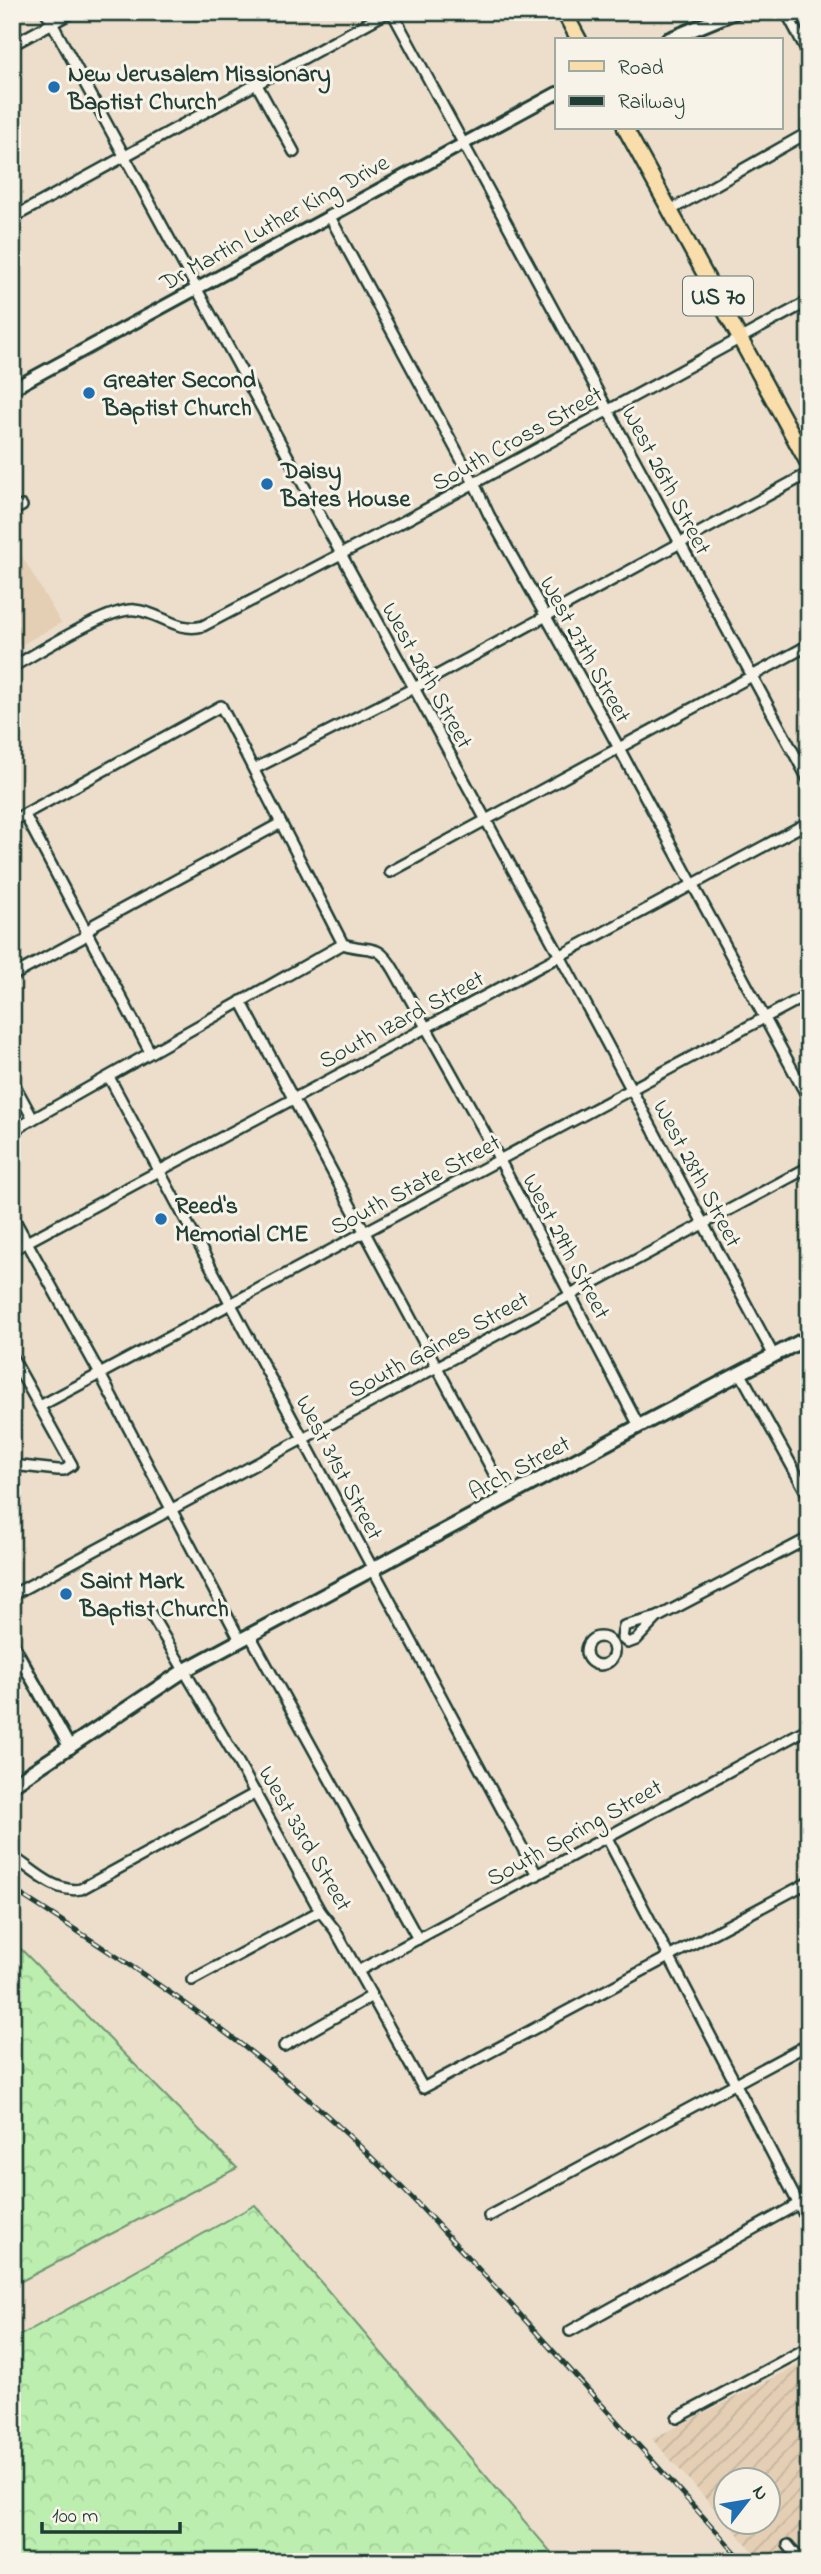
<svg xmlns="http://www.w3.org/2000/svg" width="821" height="2574" font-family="'Indie Flower',sans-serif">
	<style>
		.built { fill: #e4cfb5 }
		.industrial { fill: url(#industrial-furrows); fill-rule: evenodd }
		.forest { fill: url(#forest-crowns); stroke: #6e9672; stroke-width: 2 }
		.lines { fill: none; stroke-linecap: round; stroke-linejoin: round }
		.minor-casing { stroke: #1f3d34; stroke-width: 14 }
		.tertiary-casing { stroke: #1f3d34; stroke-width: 16 }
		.secondary-casing { stroke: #1f3d34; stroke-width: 18 }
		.primary-casing { stroke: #1f3d34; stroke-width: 19 }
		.minor { stroke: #f7f3e8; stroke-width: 9 }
		.tertiary { stroke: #f7f3e8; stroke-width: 10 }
		.secondary { stroke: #f7f3e8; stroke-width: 12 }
		.primary { stroke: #f9deab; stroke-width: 14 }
		.rail-casing { stroke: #1f3d34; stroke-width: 5 }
		.rail { stroke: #f7f3e8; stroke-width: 2.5; stroke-dasharray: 8; stroke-linecap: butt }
		.poi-dot { fill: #1f6fb2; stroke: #f7f3e8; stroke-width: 2.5 }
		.labels { text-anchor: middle; stroke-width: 6; stroke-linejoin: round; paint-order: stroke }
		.shield { fill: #f7f3e8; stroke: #60746a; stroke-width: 2 }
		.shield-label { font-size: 23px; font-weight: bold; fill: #1f3d34 }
		.poi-label { font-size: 24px; font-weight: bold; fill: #1f3d34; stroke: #f7f3e8; text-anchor: start }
		.street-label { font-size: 24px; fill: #1f3d34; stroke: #f7f3e8 }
	</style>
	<defs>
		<pattern id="industrial-furrows" width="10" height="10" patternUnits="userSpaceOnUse" patternTransform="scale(1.75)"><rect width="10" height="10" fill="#e4cfb5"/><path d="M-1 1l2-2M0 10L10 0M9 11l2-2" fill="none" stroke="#c3b39c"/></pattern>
		<pattern id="forest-crowns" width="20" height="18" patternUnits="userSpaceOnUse" patternTransform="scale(1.75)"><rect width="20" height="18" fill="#bcefaf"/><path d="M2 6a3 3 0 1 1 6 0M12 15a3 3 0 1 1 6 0" fill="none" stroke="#a1ce97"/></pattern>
	</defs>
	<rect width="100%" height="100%" fill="#ecdeca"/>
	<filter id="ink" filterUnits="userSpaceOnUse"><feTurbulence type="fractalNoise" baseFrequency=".0143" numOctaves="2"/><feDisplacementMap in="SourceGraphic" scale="14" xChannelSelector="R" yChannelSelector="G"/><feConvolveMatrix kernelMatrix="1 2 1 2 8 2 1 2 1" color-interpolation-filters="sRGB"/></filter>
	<g filter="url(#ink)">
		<path class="built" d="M12 539 61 623 12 650Z"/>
		<path class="industrial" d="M809 2360V2562H763L652 2439ZM726 2480H768V2522H726Z"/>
		<g class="forest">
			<path d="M12 1940 237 2168 12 2286Z"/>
			<path d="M255 2205 555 2557 559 2562H12V2340Z"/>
		</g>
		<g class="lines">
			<defs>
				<g id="minor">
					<path d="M46 12 567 969 774 1356"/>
					<path d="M392 12 809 781"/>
					<path d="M786 12 809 55"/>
					<path d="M12 45 73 12"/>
					<path d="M257 85 294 152"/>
					<path d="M671 210 809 132"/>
					<path d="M330 217 474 483 489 515 600 713 809 1100"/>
					<path d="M12 218 388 12"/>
					<path d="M12 511 22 506"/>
					<path d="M12 667C38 653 109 607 135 610 160 612 177 633 203 626L410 518 809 301"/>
					<path d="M254 769 414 688 809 473"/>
					<path d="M25 815 150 1052"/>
					<path d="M12 821 221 706 343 944C371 953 377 941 394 970L495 1151 639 1426"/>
					<path d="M390 872 809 645"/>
					<path d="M12 976 82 938 95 924 281 823"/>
					<path d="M241 1001 507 1498"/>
					<path d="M109 1077 537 1875"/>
					<path d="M12 1080 33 1119"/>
					<path d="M12 1131 343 944"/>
					<path d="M12 1215 100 1374 240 1640"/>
					<path d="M12 1250 809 822"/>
					<path d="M12 1357 72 1465 64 1470H58L12 1465"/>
					<path d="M741 1374 809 1497"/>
					<path d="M40 1406 809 994"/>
					<path d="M12 1595 809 1167"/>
					<path d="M149 1611 233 1753 320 1911 335 1930 423 2088 809 1882"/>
					<path d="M658 1617 809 1538"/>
					<path d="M658 1617 636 1640 628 1643 622 1638 624 1626Z"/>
					<path d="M250 1635 418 1939"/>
					<circle cx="600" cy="1651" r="14"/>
					<path d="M606 1836 809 2224"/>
					<path d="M12 1856C32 1869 55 1894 81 1889L256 1793"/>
					<path d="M358 1971 809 1728"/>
					<path d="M192 1980 320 1911"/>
					<path d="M284 2046 370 1997"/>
					<path d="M489 2216 809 2044"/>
					<path d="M570 2331 809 2198"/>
					<path d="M677 2418 809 2347"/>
					<path d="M788 2545 802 2562"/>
				</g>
				<g id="tertiary">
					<path d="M12 389 557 93"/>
					<path d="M12 1643 70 1748"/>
				</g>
				<g id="secondary">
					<path d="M667 40 735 12"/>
					<path d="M12 1785 185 1670 639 1426 809 1337"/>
				</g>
				<g id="primary">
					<path d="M564 12 579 40"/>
					<path d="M625 128 809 465"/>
				</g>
			</defs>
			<use href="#minor" class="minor-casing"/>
			<use href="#tertiary" class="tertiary-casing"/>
			<use href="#secondary" class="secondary-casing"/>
			<use href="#primary" class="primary-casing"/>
			<use href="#minor" class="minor"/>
			<use href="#tertiary" class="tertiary"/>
			<use href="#secondary" class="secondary"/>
			<use href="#primary" class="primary"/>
			<defs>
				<path id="rail" d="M12 1889C109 1951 205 2012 293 2086 381 2160 458 2246 535 2331 604 2408 674 2485 744 2562"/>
			</defs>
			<use href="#rail" class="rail-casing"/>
			<use href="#rail" class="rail"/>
		</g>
	</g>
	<g class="poi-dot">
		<circle cx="54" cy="87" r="7"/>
		<circle cx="89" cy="393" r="7"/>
		<circle cx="267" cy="484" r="7"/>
		<circle cx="161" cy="1219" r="7"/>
		<circle cx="66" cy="1594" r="7"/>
	</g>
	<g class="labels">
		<rect class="shield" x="683" y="276.5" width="70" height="39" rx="5"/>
		<g class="shield-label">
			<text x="718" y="304">US 70</text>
		</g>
		<g class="poi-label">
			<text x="68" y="81">New Jerusalem Missionary<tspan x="68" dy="28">Baptist Church</tspan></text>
			<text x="103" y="387">Greater Second<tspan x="103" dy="28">Baptist Church</tspan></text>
			<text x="281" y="478">Daisy<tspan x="281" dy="28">Bates House</tspan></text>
			<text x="175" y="1213">Reed's<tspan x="175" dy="28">Memorial CME</tspan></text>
			<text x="80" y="1588">Saint Mark<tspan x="80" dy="28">Baptist Church</tspan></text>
		</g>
		<g class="street-label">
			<text transform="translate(274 222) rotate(-29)" y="8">Dr Martin Luther King Drive</text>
			<text transform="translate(517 438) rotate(-29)" y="8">South Cross Street</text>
			<text transform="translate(667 480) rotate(62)" y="8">West 26th Street</text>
			<text transform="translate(586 649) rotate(61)" y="8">West 27th Street</text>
			<text transform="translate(428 675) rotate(61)" y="8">West 28th Street</text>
			<text transform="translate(401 1019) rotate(-28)" y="8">South Izard Street</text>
			<text transform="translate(698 1173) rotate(62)" y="8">West 28th Street</text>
			<text transform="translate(415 1184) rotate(-28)" y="8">South State Street</text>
			<text transform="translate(567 1246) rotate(62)" y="8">West 29th Street</text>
			<text transform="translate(438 1344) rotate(-28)" y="8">South Gaines Street</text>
			<text transform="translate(340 1467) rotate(62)" y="8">West 31st Street</text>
			<text transform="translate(519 1467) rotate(-28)" y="8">Arch Street</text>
			<text transform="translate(574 1832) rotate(-29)" y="8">South Spring Street</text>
			<text transform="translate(306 1838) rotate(60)" y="8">West 33rd Street</text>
		</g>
	</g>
	<rect width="821" height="2574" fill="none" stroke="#f7f3e8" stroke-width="42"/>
	<rect x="21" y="21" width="779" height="2532" fill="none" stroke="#1f3d34" stroke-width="2.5" filter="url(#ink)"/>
	<rect x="555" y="38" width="228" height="91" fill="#f7f3e8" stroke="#a1aaa0" stroke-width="2"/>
	<rect x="569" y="61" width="35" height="10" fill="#f9deab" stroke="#a1aaa0" stroke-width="2"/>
	<text x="618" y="74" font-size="21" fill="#1f3d34">Road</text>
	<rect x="569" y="96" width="35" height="10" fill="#1f3d34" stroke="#a1aaa0" stroke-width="2"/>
	<text x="618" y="108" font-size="21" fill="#1f3d34">Railway</text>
	<g transform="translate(747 2501) rotate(59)"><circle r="33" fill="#f7f3e8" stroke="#a1aaa0" stroke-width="2"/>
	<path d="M0-5L12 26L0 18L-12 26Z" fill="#1f6fb2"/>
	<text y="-10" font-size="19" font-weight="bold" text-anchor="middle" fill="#1f3d34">N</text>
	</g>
	<path d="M42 2522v10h138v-10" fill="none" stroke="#1f3d34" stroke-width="3.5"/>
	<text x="52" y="2522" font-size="21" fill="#1f3d34" stroke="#f7f3e8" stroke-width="5" paint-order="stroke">100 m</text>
</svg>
